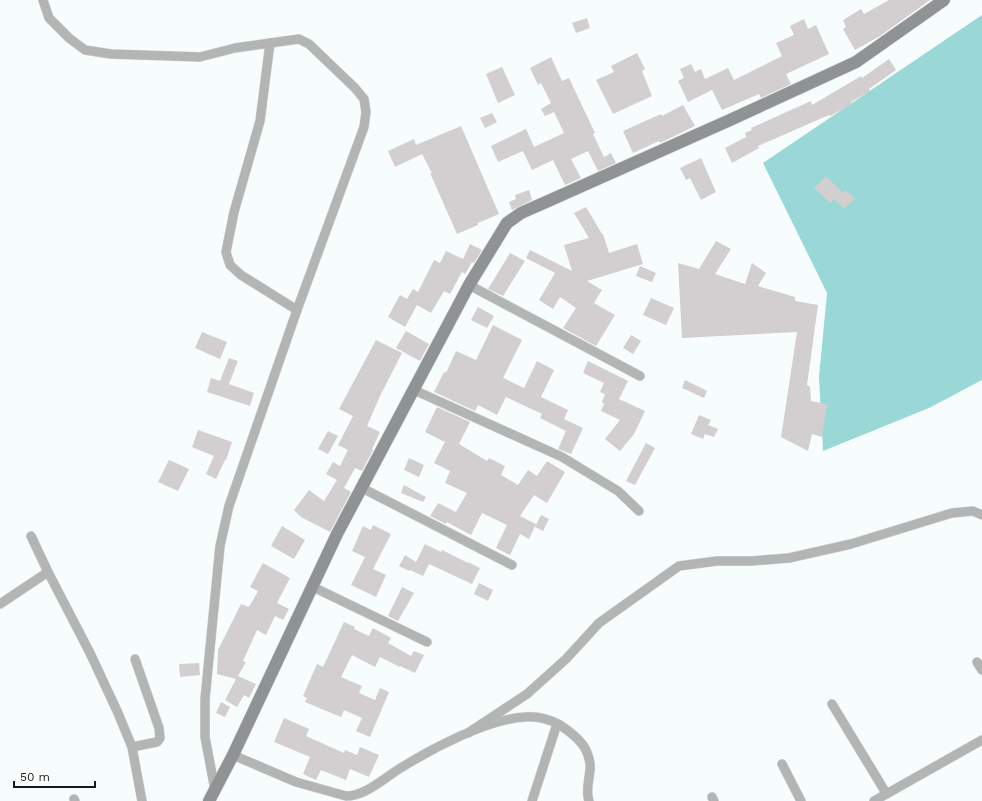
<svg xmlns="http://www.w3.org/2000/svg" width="982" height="801" font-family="'Work Sans',sans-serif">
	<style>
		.green { fill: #99d8d6 }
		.building { fill: #d3cecf }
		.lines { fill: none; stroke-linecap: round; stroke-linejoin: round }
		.street-casing { stroke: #d3d9d9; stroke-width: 10 }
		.secondary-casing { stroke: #d3d9d9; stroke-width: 13 }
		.street { stroke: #b3b5b5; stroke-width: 9 }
		.secondary { stroke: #909393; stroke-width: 12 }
	</style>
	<rect width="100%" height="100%" fill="#f7fdfd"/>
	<path class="green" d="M982 15V380L929 408 823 451 819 377 827 293 763 163Z"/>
	<g class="building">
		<path d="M889 0H930L880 36 855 50 843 29 846 27 843 20 861 9 864 14Z"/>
		<path d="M587 18 590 28 576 33 572 23Z"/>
		<path d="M804 19 808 29 816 25 829 54 786 74 791 84 761 98 759 94 722 110 712 90 688 102 678 81 684 78 680 69 691 64 695 72 701 69 705 79 728 68 734 80 782 56 776 43 794 35 790 26Z"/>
		<path d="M637 53 645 69 642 71 652 96 613 114 596 80 614 72 611 66Z"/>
		<path d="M551 57 562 81 569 78 595 133 593 134 604 157 611 153 616 163 598 171 588 151 571 159 581 178 565 185 553 160 532 170 523 151 498 162 491 146 526 129 534 147 564 133 554 112 545 116 541 109 551 103 541 83 538 85 530 68Z"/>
		<path d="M889 59 896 70 869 89 870 91 851 102 852 104 830 116 829 115 758 146 759 148 732 163 725 148 746 137 745 133 752 130 751 128 811 101 812 105 861 76 862 78Z"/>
		<path d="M502 67 515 95 498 103 486 74Z"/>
		<path d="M683 105 695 126 660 143 659 141 633 153 623 131 661 114 662 116Z"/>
		<path d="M492 113 497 122 485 128 480 118Z"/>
		<path d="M461 126 499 214 478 223V225L457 234 430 173H432L422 154 395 167 388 151 414 139 416 145Z"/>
		<path d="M701 158 716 192 701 200 690 178 686 180 680 168Z"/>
		<path d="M826 176 843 193 846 190 855 198 844 209 834 199 830 203 814 188Z"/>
		<path d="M529 190 532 200 512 210 509 202 516 199 515 195Z"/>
		<path d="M586 207 602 234H603L609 253 637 244 643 264 587 281 602 290 594 303 615 315 596 346 563 328 576 308 560 297 553 309 539 300 555 273 526 258 530 250 572 271 564 245 589 238 574 213Z"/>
		<path d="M716 241 731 249 715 274 745 284 752 263 766 273 758 286 795 297V301L818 305 807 385 810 387 811 401 827 404 822 437 812 434 808 451 781 437 797 332 682 338 678 263 699 269Z"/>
		<path d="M470 244 482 250 474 263 472 262 465 274 462 272 450 294 444 291 431 313 417 305 405 327 388 317 400 295 407 299 413 289 418 292 434 260 440 263 446 251 463 259Z"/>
		<path d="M510 253 525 261 503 296 488 289Z"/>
		<path d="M640 266 656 273 652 282 636 276Z"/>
		<path d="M651 298 674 308 666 325 643 315Z"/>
		<path d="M478 307 494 316 487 328 471 320Z"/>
		<path d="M493 325 522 340 503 378 524 388 537 361 554 370 541 397 568 410 564 419 583 428 571 454 558 449 566 431 540 418 542 414 506 397 497 415 478 405 475 411 434 392 444 372 446 373 456 351 476 360Z"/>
		<path d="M406 331 429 344 420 361 396 348Z"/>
		<path d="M202 332 227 342 220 359 195 348Z"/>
		<path d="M631 335 641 341 633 354 623 348Z"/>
		<path d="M376 340 402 353 380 396 367 426 380 432 372 449 373 450 362 471 355 468 344 488 351 492 330 532 301 517 294 510 309 490 324 501 337 480 326 474 333 462 340 466 348 450 338 445 353 416 339 409Z"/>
		<path d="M229 358 238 361 229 384 254 393 250 406 207 392 211 378 220 381Z"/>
		<path d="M588 361 628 381 619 399 645 411 634 434 620 451 605 439 620 420 601 411 604 404 602 402 605 394 600 392 604 383 583 373Z"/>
		<path d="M685 380 707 391 704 398 682 388Z"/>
		<path d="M437 407 470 422 459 444 487 461 489 458 505 466 501 475 518 485 528 470 537 476 547 461 565 472 547 503 534 495 520 516 536 524 529 539 520 534 510 555 496 548 507 525 482 513 471 535 447 522 446 524 430 516 438 503 456 512 467 493 445 483 450 471 434 463 445 442 425 432Z"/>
		<path d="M699 415 711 420 708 425 718 429 714 437 705 434 703 439 691 434Z"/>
		<path d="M198 430 232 442 226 460H225L216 479 206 474 214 456 192 447Z"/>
		<path d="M328 431 338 436 328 454 318 449Z"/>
		<path d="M646 443 655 448 635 485 626 481Z"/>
		<path d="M409 458 424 465 419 477 404 470Z"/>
		<path d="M169 460 189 469 178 491 158 482Z"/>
		<path d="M404 485 426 497 423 502 401 493Z"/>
		<path d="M541 515 549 519 543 531 535 527Z"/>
		<path d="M373 525 391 534 373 569 386 575 376 597 351 585 365 557 352 551 363 526 371 530Z"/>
		<path d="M282 526 305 540 294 559 271 546Z"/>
		<path d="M425 544 441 552 442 550 468 563V562L480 568 472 584 429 564 423 576 410 570 409 571 399 566 405 555 416 562Z"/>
		<path d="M263 563 290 578 277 603 289 609 283 620 275 616 266 635 257 630 243 661 246 662 238 676 256 684 249 698 244 695 237 707 225 700 236 679 217 674 218 650 241 604 249 607 258 591 250 587Z"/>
		<path d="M479 583 493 590 488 601 474 594Z"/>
		<path d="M402 587 414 593 398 621 388 616Z"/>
		<path d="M344 622 355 627 354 629 369 636 373 628 391 638 388 643 411 656 414 651 424 655 415 673 400 666V667L380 657 375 667 352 655 341 677 362 686 359 693 375 700 380 688 389 692 370 737 356 731 362 718 344 710 341 717 305 702 307 698 303 696 317 664 323 667Z"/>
		<path d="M199 663 200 675 180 677 179 664Z"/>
		<path d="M221 702 230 707 225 717 216 713Z"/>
		<path d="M284 718 309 729 306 736 344 753 345 750 357 755 360 747 379 755 369 777 350 769 346 780 321 770 316 780 303 774 310 757 274 742Z"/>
	</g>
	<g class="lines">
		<defs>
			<g id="street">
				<path d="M43 0 49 18 69 38 85 50 111 54 200 57 235 48 299 39 309 44 355 88 364 99 366 112 364 127 297 310 229 506 220 546 205 699V737L215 790"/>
				<path d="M270 43 260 121 234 212 226 252 230 265 241 275 297 310"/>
				<path d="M469 285 640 376"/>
				<path d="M414 390 562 457 618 491 639 511"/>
				<path d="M362 488 512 565"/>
				<path d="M31 536 48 572 90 653 118 713 132 747 142 801"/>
				<path d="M313 587 427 642"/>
				<path d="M0 604 48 572"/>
				<path d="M977 662 982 670"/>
				<path d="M832 704 886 793"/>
				<path d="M468 733 527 694 566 659 599 623 679 566 717 561H751L789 558 851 544 952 513 973 511 982 515"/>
				<path d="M132 747 157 742 160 738 159 728 135 659"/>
				<path d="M233 755 296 782 346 796C365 796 383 779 399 769 431 749 487 719 525 717 537 716 549 719 560 725 569 731 581 740 586 750 588 755 591 763 590 768 590 778 585 791 589 801"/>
				<path d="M782 764 801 801"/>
				<path d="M712 797 714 801"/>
				<path d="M74 799 75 801"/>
				<path d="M532 801 557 724"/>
				<path d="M874 801 982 740"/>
			</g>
			<path id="secondary" d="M209 801 233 755 337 534 469 285 507 223 521 213 555 198 730 120 856 62 944 0"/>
		</defs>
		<use href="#street" class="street-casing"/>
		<use href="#secondary" class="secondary-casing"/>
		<use href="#street" class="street"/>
		<use href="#secondary" class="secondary"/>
	</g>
	<path d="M14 781v6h81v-6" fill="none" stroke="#171919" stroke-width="2"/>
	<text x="20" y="781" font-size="12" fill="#171919" stroke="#ffffff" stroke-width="3" paint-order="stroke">50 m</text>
</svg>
